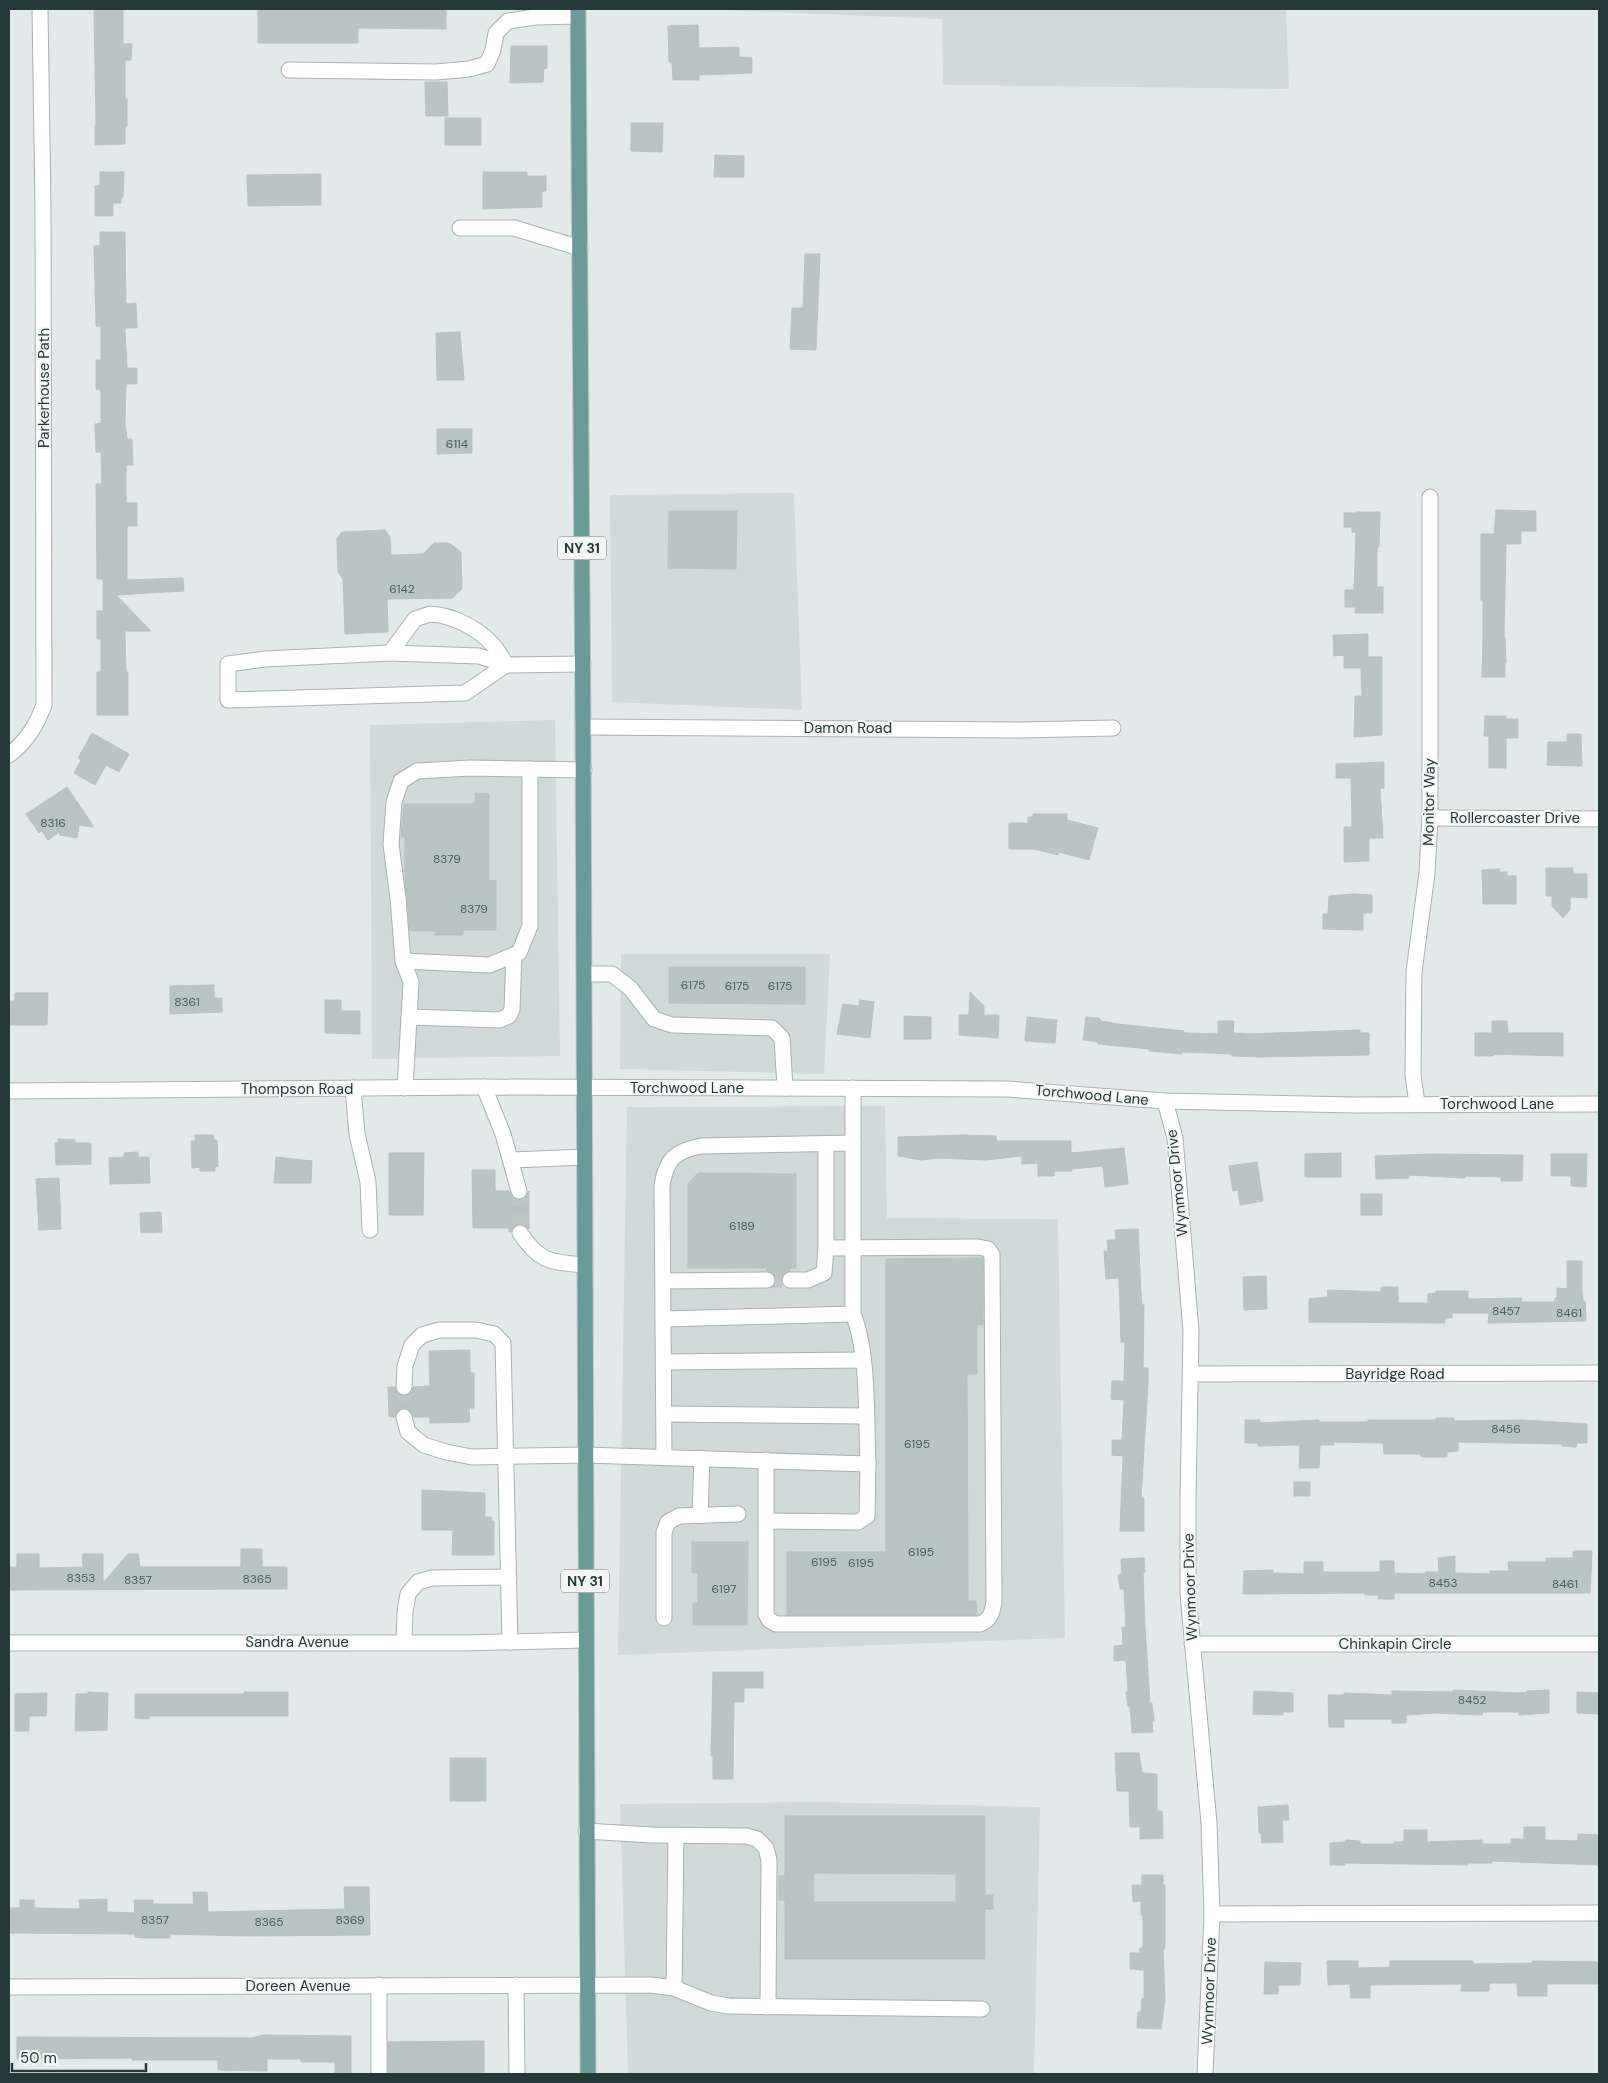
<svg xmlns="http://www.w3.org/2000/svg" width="1608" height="2083" font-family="'DM Sans',sans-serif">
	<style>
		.built { fill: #d0dad8 }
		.building { fill: #b8c5c2; stroke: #b5c3c1; fill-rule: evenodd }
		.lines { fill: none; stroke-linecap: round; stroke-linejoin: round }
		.minor-tunnel { stroke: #bcc7c6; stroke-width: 15; stroke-dasharray: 15 8; stroke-linecap: butt }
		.minor-casing { stroke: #a5b2b0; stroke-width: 17 }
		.major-casing { stroke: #bdc4c3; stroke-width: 17 }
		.minor { stroke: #fff; stroke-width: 15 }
		.major { stroke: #6b9b99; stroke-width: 15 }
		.labels { text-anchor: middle; stroke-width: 4; stroke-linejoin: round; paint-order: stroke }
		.number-label { font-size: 12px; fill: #495d5a }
		.shield { fill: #f2f7f6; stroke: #627371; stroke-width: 1 }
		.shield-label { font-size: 14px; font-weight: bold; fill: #243a38 }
		.street-label { font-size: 15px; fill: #243a38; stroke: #f2f7f6 }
	</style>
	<rect width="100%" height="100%" fill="#e2eae9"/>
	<g class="built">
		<path d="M700 9H1286L1289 89 943 85 942 19Z"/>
		<path d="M794 493 802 710 612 702 610 495Z"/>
		<path d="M555 720 560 1056 372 1059 370 725Z"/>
		<path d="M621 954H830L824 1074 620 1069Z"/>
		<path d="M885 1106 887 1218 1058 1219 1065 1638 618 1655 627 1107Z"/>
		<path d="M820 1802 1040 1807 1034 2074H628L620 1804Z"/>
	</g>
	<g class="building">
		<path d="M94 9H123V44H132L131 60H125V99H127V126H125V144L95 145V125H96Z"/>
		<path d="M258 9H446V29L358 28V43H258Z"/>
		<path d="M698 25 699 48 739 47V57L752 58V73L699 75V80H673L672 62H669L668 26Z"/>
		<path d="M511 46H547V68L544 69 543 82 510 83Z"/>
		<path d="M425 82H447L448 116H426Z"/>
		<rect x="445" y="118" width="36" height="27"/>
		<path d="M631 123H663L662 152 631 151Z"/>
		<path d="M715 155 744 156V177H714Z"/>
		<path d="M100 172H124L123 197H121V203H113V216H95V186H100Z"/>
		<path d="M483 172H527V176H546V191H542V207L483 209Z"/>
		<path d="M321 174V205L248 206 247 175Z"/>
		<path d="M100 232H125L126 304 136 303 137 328H125L127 368H137V384H126L125 423 127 439H132L133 465H126V503H137V526H127V580L183 578 184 591 116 595 151 631H125L126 672H128V715H97V672H101V639H97V611H103V579H97L96 484H102L101 452H96L95 424 101 423V390L96 389V360H101V326H96L94 246H100Z"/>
		<path d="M805 254H820L816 350 790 349 792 308H803Z"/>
		<path d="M460 332 464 380H437L436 333Z"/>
		<path d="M437 429H472V453L437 454Z"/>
		<path d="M1496 510 1536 511V531H1521V544H1506L1504 637H1505L1506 663 1505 662V677H1482L1483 636V601L1481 600V534H1494Z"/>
		<path d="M669 511H737L736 569 668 568Z"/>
		<path d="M1356 512H1380L1379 547H1377V587H1383V613H1355V607H1345V590H1354L1356 532H1352V527H1344V513H1356Z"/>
		<path d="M385 530 390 537 391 555 423 554 434 543H449L461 552 462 589 452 598 387 599 388 632 345 634 343 579 338 572 337 538 342 532Z"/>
		<path d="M1368 634V657H1382V735L1354 737 1355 696H1362L1361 668H1344V655L1334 656 1333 635Z"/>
		<path d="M1485 716H1506V719H1518V738H1506V768H1489V736H1484Z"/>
		<path d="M92 733 129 754 119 772 106 765 95 785 74 773 81 760 78 758Z"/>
		<path d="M1567 734H1581L1582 766 1547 765 1548 742H1567Z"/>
		<path d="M1384 762V788H1380L1383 838H1369V861L1344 862V827H1352L1351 778H1336V764Z"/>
		<path d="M67 787 94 827 79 825 77 838 60 835 59 832 48 840 42 831 39 833 26 814Z"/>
		<path d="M475 793 489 794V880L496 881V930H463V935H435L436 931H410L405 878V837H401L404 804H475Z"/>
		<path d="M1033 814H1067V820L1098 828 1089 860 1059 852 1058 855 1034 849H1009V823H1028V817H1033Z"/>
		<path d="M1546 868H1573V874H1587V898L1570 897V910L1563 918 1552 906V896H1546Z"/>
		<path d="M1500 869 1499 872H1507V876H1516V904H1483L1482 870Z"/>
		<path d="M1353 894 1372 895V913H1363V930L1323 929V914H1328L1329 896Z"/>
		<path d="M669 967H805V1004L669 1003Z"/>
		<path d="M214 985V998H222V1012L170 1014V986Z"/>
		<path d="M970 992 984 1006V1015H999L998 1038 959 1035V1015H969Z"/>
		<path d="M15 993H48L47 1025H9V1001H15Z"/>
		<path d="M325 1000H341V1011H360V1034L325 1033Z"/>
		<path d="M859 1000 874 1002 870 1038 837 1034 843 1004 859 1006Z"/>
		<path d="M904 1016 931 1017V1039H904Z"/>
		<path d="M1027 1017 1057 1020 1055 1043 1025 1041Z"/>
		<path d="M1086 1017 1099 1018 1101 1021 1118 1024 1184 1031V1033L1218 1034V1021H1234L1233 1033 1248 1034 1360 1030V1033H1369V1055L1260 1057 1232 1056V1054L1182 1052V1054L1149 1051V1049L1098 1044V1042L1083 1040Z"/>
		<path d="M1492 1021H1507L1508 1033H1563V1056L1494 1054 1493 1056H1475V1033H1492Z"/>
		<path d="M195 1135H213L214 1140H217L218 1166 215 1167V1171H200V1167L192 1168 191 1141H195Z"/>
		<path d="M964 1135 996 1136 997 1141H1071V1153L1124 1148 1128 1184 1105 1187 1103 1166 1072 1169V1171H1054V1176H1038V1163L1022 1164V1156L985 1160 937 1158 922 1160 898 1156V1137Z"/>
		<path d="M58 1139 75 1140V1143H91V1164L56 1165 55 1143H58Z"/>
		<path d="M138 1152V1157H149L150 1183 110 1184 109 1158 124 1157V1153Z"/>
		<path d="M389 1153H424L423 1215H389Z"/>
		<path d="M1341 1153V1177H1305V1154Z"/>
		<path d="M1432 1154 1523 1155 1522 1181H1501V1177L1465 1176V1178L1409 1175V1178L1376 1179 1375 1156Z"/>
		<path d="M1551 1154H1587L1586 1187 1571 1186V1176H1551Z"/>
		<path d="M276 1157 312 1161 311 1183H274Z"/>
		<path d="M1257 1162 1263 1201 1240 1205 1238 1190 1233 1191 1229 1166Z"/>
		<path d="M472 1170H495V1191H509L512 1197 516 1200 525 1198 529 1191V1229L520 1224 514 1226 511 1232H509V1228H473Z"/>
		<path d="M698 1173 796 1174V1268H790V1271L782 1275 781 1283H776L775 1275 767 1271 766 1268H688V1184Z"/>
		<path d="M59 1178 61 1229 39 1230 36 1179Z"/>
		<rect x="1361" y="1194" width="21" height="21"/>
		<path d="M161 1212 162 1232 141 1233 140 1213Z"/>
		<path d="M1138 1229 1141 1292 1142 1305H1144L1143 1368H1148V1383L1141 1498H1144V1531H1120L1123 1456 1112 1455V1440H1122L1124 1400 1111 1399 1112 1381H1124L1125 1342H1121L1119 1278 1106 1279 1104 1251H1108L1107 1240H1116L1115 1230Z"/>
		<path d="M983 1258V1325H977V1374H967L968 1601H976L977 1615H787V1552H886V1259Z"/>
		<path d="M1567 1261H1582V1291L1583 1301H1585L1586 1321 1488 1323 1489 1313H1452V1318H1445V1323L1309 1322V1299L1328 1297 1327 1290 1381 1292V1287H1398V1303H1428V1294L1436 1293V1291H1468V1299L1522 1298 1521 1302H1555V1298H1557V1288L1567 1289Z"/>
		<path d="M1266 1276 1267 1309 1244 1310 1243 1277Z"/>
		<path d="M470 1350V1373H474V1408H469L470 1422 430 1423V1417H414L411 1411 406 1408 398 1410 395 1417H389L388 1387H395L399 1395 404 1396 412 1392 413 1387 430 1386 429 1351Z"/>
		<path d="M1436 1418H1454V1421L1522 1420 1587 1424V1443H1577L1576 1447 1562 1446V1444L1458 1442V1451L1447 1452V1457H1421V1454H1384L1383 1443 1333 1442 1334 1445H1320L1319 1468H1299L1300 1445 1258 1446V1443H1245V1420H1260V1423L1319 1420V1422H1368V1420H1436Z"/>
		<rect x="1294" y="1482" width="16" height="14"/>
		<path d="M422 1490 485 1493V1517H492L491 1521H494V1555H452L453 1530H422Z"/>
		<path d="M692 1542H748L747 1625H693V1603H698V1573H692Z"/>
		<path d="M241 1549H262V1567H287V1589L9 1590V1567H17V1554H39V1568L83 1567 82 1554H103V1583L128 1554H138L140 1567H241Z"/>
		<path d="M1573 1551H1592L1590 1593H1394V1599H1378V1595H1365V1593L1243 1594 1244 1571 1273 1570V1573L1304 1574V1562H1323V1572H1380V1561H1394V1573L1425 1574V1572H1439L1438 1558 1455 1556V1573L1490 1574V1571H1509L1508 1562H1546V1558H1573Z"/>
		<path d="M1144 1558 1145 1572 1143 1573 1145 1626 1150 1703H1152L1154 1721H1152L1153 1732 1132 1733 1130 1706H1128L1126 1692 1128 1691 1126 1660 1114 1661V1646L1123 1645 1122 1627H1126L1124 1589H1120L1118 1575 1122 1573 1121 1559Z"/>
		<path d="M713 1672H763V1688H744V1702H734L733 1779H713V1756H711Z"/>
		<path d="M1453 1690 1519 1693 1527 1692V1691L1549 1690V1713L1519 1715V1712H1483L1482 1715 1435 1713 1406 1715V1723H1392V1719H1344V1727H1329L1328 1695H1344V1693L1392 1695V1691L1453 1692Z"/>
		<path d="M1254 1691 1293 1693V1712H1283V1715L1253 1714Z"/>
		<path d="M88 1692 108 1693 107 1730 75 1731 76 1694H88Z"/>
		<path d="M244 1692H288V1716H149V1719L135 1718V1694H244Z"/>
		<path d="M1577 1692 1599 1693V1714L1577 1713Z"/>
		<path d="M47 1693 46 1716H29V1731H15V1694Z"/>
		<path d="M1115 1753H1139L1142 1773 1157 1774V1811H1162L1163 1838 1140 1839V1827H1130L1129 1791H1117Z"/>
		<rect x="450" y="1758" width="36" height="43"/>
		<path d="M1288 1805 1289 1820H1282L1283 1842 1262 1843 1261 1833H1259L1258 1807Z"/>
		<path d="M785 1816H985V1895H993V1909H985V1959H785V1900H779V1876H785ZM814 1873 956 1874V1902H813Z"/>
		<path d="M1524 1827H1545V1840L1578 1841V1834L1599 1835V1865L1492 1861V1863H1468V1865L1345 1863V1865H1330V1843L1344 1842 1346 1840 1360 1841V1844H1394V1842H1404V1830H1427V1842L1482 1840V1844H1511V1839H1524Z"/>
		<path d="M1142 1875H1163V1885H1165V1949H1163L1165 2000 1161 2029 1137 2028 1138 2012H1141L1142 1998 1144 1999V1970L1130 1969V1953H1140V1948H1143V1915H1141V1901L1133 1902 1132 1885H1142Z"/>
		<path d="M344 1887H369L370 1935 248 1936 170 1934V1938H144L135 1937V1934L9 1933 10 1908H20V1900H34V1908L80 1909 79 1900 107 1899V1912L135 1913 134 1900H153V1904H194L193 1892H207L208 1912 345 1909Z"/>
		<path d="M1327 1961H1358V1968L1390 1967V1961H1473V1964L1532 1963 1533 1961 1599 1962V1984H1547V1996H1518L1517 1983H1489V1991H1461L1462 1984 1370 1985V1998H1351L1350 1984 1328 1985Z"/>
		<path d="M1265 1962 1301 1963 1300 1985H1278V1994H1264Z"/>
		<path d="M263 2035 351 2036V2074H335V2062H301V2059H267V2071L218 2070V2060H132V2058L17 2059V2037L252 2038Z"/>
		<path d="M484 2041V2074H388V2042Z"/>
	</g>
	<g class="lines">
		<g class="minor-tunnel">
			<path d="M519 1191 520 1233"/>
			<path d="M767 1280H790"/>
			<path d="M404 1387V1417"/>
		</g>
		<defs>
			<g id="minor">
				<path d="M289 70 436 72 469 69 487 64 493 50 496 33 508 21 535 17 578 16"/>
				<path d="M460 228H514L580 248"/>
				<path d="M430 614C452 615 478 628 493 645 498 650 502 658 506 665L465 693 228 700V664L265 659 390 653 415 619Z"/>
				<path d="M390 653 479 656 506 665 583 664"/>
				<path d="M583 727 1022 730 1113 728"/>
				<path d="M9 755C27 741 36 726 44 705L43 208 40 9"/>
				<path d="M1430 818 1599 819"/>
				<path d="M403 961 489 965 519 953 530 926V769"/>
				<path d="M585 974H612L631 989 654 1019 672 1025 772 1028 782 1038 785 1088"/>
				<path d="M409 1017 499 1020 509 1016 512 1009 514 955"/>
				<path d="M484 1087 503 1134 519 1191"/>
				<path d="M353 1088 357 1134 368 1182 370 1230"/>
				<path d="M405 1088 411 982 403 961 398 898 391 844 394 802 401 781 417 771 471 768 584 770"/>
				<path d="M9 1091 476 1087 1007 1089 1165 1101 1355 1105 1599 1104"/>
				<path d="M1165 1101 1175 1138 1191 1331 1188 1499V1594L1209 1823 1212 1914 1205 2074"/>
				<path d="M1417 1104 1413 1075 1414 972 1427 873 1430 818V497"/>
				<path d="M512 1160 585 1157"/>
				<path d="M520 1233C540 1263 551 1262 585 1265"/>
				<path d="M790 1280H808L824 1273 826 1248"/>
				<path d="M663 1281 767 1280"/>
				<path d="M663 1319 853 1314"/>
				<path d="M664 1362 863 1360"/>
				<path d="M1191 1374 1599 1373"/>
				<path d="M404 1387 405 1366 412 1345 422 1335 439 1330H476L494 1334 503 1343 510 1642"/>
				<path d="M664 1414 865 1416"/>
				<path d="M404 1417 408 1432 424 1445 446 1452 472 1457 585 1455 868 1464C866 1420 869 1353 853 1314V1088"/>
				<path d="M664 1457 662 1186C666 1159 675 1151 701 1146L853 1143"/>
				<path d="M766 1460V1614L769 1620 776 1624H980C991 1619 992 1613 994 1602L992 1255 988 1249 978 1247 826 1248V1144"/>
				<path d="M700 1515 702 1458"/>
				<path d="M766 1521 858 1522 867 1516 868 1464"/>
				<path d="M664 1618V1532L668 1522 679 1516 738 1514"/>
				<path d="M404 1642 405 1612 408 1594 418 1582 432 1578 509 1577"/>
				<path d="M9 1643H463L585 1640"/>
				<path d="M1192 1644H1599"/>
				<path d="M586 1831 651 1835 746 1836 757 1839 766 1848 769 1860 768 2007"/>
				<path d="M1212 1914 1599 1913"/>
				<path d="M516 1985 517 2074"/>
				<path d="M9 1987 651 1985 674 1988 711 2003 728 2006 982 2009"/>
				<path d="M674 1988 676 1836"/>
				<path d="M379 2074V1985"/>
			</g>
			<path id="major" d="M578 9 583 727 588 2074"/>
		</defs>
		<use href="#minor" class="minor-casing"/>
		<use href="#major" class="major-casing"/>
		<use href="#minor" class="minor"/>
		<use href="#major" class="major"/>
	</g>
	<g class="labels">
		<g class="number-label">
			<text x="457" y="448">6114</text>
			<text x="402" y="593">6142</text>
			<text x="53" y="827">8316</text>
			<text x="447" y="863">8379</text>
			<text x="474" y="913">8379</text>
			<text x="693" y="989">6175</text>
			<text x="737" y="990">6175</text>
			<text x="780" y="990">6175</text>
			<text x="187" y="1006">8361</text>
			<text x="742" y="1230">6189</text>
			<text x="1506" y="1315">8457</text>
			<text x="1569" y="1317">8461</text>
			<text x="1506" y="1433">8456</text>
			<text x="917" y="1448">6195</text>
			<text x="921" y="1556">6195</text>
			<text x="824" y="1566">6195</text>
			<text x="861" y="1567">6195</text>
			<text x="81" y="1582">8353</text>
			<text x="257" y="1583">8365</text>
			<text x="138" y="1584">8357</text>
			<text x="1443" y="1587">8453</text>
			<text x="1565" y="1588">8461</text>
			<text x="724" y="1593">6197</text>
			<text x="1472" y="1704">8452</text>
			<text x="155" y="1924">8357</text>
			<text x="350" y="1924">8369</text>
			<text x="269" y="1926">8365</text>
		</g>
		<g class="shield">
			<rect x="558" y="536.5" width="48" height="23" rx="4"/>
			<rect x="561" y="1569.5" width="48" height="23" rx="4"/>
		</g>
		<g class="shield-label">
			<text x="582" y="553">NY 31</text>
			<text x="585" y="1586">NY 31</text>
		</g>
		<g class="street-label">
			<text transform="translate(44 388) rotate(-90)" y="5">Parkerhouse Path</text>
			<text x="848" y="733">Damon Road</text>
			<text transform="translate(1429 802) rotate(-89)" y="5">Monitor Way</text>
			<text x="1515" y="823">Rollercoaster Drive</text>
			<text x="687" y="1093">Torchwood Lane</text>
			<text x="297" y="1094">Thompson Road</text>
			<text transform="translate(1092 1095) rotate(5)" y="5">Torchwood Lane</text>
			<text x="1497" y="1109">Torchwood Lane</text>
			<text transform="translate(1177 1183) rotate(-96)" y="5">Wynmoor Drive</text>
			<text x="1395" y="1379">Bayridge Road</text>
			<text transform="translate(1190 1587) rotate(-92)" y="5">Wynmoor Drive</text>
			<text x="297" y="1647">Sandra Avenue</text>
			<text x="1395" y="1649">Chinkapin Circle</text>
			<text x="298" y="1991">Doreen Avenue</text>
			<text transform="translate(1209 1991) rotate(-88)" y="5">Wynmoor Drive</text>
		</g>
	</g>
	<rect width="1608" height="2083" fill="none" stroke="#243a38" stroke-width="20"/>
	<path d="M12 2063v8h134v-8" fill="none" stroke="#243a38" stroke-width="2.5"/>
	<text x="20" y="2063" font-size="15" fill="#243a38" stroke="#f2f7f6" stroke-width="4" paint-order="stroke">50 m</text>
</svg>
